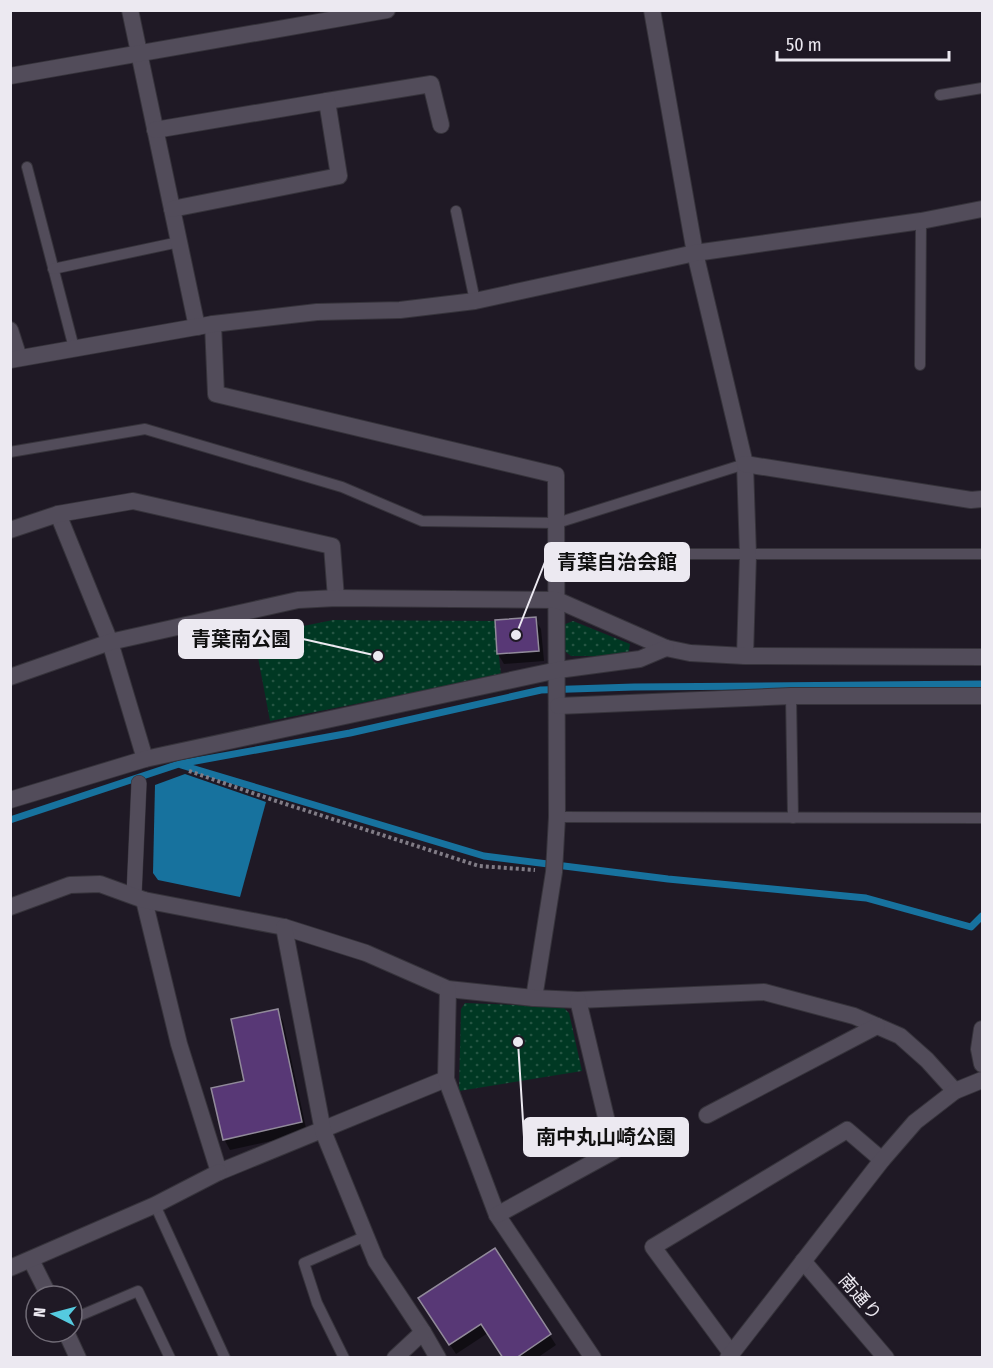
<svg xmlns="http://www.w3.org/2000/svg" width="993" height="1368" font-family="'Fira Sans Condensed','Noto Sans JP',sans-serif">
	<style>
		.park { fill: url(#park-dots) }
		.water { fill: #17729e }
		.shadow { fill: #0007 }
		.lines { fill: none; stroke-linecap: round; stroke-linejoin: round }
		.stream { stroke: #17729e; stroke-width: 7 }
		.building { fill: #583876; stroke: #918a9a; stroke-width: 1.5 }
		.service-casing { stroke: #36333b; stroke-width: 12 }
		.pedestrian-casing { stroke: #36333b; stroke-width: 16 }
		.minor-casing { stroke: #36333b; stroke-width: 18 }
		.path { stroke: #817c86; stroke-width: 4; stroke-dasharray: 3 3; stroke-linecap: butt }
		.service { stroke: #524c5a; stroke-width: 10 }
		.pedestrian { stroke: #524c5a; stroke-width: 15 }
		.minor { stroke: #524c5a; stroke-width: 16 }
		.labels { text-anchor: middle; stroke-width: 5; stroke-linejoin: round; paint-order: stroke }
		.street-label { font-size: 18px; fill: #ece9f1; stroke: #1f1925 }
		.leader { fill: none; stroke: #ece9f1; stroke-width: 2 }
		.callout-dot { fill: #ece9f1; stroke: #1f1925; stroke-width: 2 }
		.callout { fill: #ece9f1; stroke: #ece9f1; stroke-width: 2 }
		.callout-label { font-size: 20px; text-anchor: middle; font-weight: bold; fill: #111 }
	</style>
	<defs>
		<pattern id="park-dots" width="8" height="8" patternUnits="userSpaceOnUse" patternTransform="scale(1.5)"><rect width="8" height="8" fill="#003823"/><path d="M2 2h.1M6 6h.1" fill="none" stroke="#255543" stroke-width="1.8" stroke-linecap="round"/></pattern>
	</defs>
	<rect width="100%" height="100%" fill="#1f1925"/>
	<g class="park">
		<path d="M333 620 495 621 501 675 270 721 254 636Z"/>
		<path d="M573 621 630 644 628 656H571L562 649 563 625Z"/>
		<path d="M465 1003 563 1007 569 1013 582 1071 459 1091 461 1009Z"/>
	</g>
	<path class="water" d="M185 774 266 802 240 897 158 880 153 873 155 785Z"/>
	<g class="shadow">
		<path d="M535 619 541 629 544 661 504 664 498 654Z"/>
		<path d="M277 1011 283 1021 307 1133 230 1150 224 1139 246 1082Z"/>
		<path d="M495 1250 556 1345 537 1358H504L488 1333 456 1354 426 1309Z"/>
	</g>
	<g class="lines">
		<g class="stream">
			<path d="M181 765 484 856 668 879 866 898 971 927 982 916"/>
			<path d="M10 820 179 764 350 733 541 690 634 687 982 684"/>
		</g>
	</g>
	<g class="building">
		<path d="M536 617 539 651 497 654 495 620Z"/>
		<path d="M278 1009 302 1122 223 1140 211 1088 244 1081 231 1019Z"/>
		<path d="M495 1248 551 1334 516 1358H503L481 1324 449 1345 418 1298Z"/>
	</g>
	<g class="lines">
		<defs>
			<g id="service">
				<path d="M940 95 982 88"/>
				<path d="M27 167 74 348"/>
				<path d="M456 211 475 301"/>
				<path d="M53 269 179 242"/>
				<path d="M920 365 921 221"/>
				<path d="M10 452 145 429 342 487 422 521 557 523 745 464"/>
				<path d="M556 554H982"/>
				<path d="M791 696 793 818"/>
				<path d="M557 817 982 818"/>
				<path d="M155 1205 225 1358"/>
				<path d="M72 1319 138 1291 170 1358"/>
				<path d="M344 1358 317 1303 304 1263 366 1236"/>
			</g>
			<path id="pedestrian" d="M134 895 139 783"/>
			<g id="minor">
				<path d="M130 10 197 327"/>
				<path d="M652 10 695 253 745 464 748 555 745 656"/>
				<path d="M10 76 387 10"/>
				<path d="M327 101 431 84 441 125"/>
				<path d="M155 130 327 101 339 176 172 209"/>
				<path d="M213 324 216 394 556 475 557 817 554 872 534 998"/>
				<path d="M10 330 19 358"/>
				<path d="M10 360 213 324 317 312 400 310 475 301 695 253 921 221 982 209"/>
				<path d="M745 464 971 500 982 499"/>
				<path d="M58 514 110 642 145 759"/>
				<path d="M10 530 58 514 133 501 332 546 336 598"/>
				<path d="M10 677 110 642 298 600 336 598 557 600 666 648 690 653 745 656 982 657"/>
				<path d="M558 706 791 696H982"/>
				<path d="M10 800 145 759 558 670 640 659 666 648"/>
				<path d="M144 900 179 1044 219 1172 446 1079"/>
				<path d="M10 907 70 885 100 884 144 900 284 927 366 953 448 989 534 998 578 1000 764 992 854 1016 900 1036 927 1060 955 1091"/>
				<path d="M284 927 323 1131 376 1261 423 1332 438 1358"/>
				<path d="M448 989 446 1079 497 1215 593 1358"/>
				<path d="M982 1029 979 1049 982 1064"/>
				<path d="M707 1115 877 1026"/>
				<path d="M497 1215 614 1151 578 1000"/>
				<path d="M31 1260 49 1296"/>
				<path d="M803 1261 886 1358"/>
				<path d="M10 1268 155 1205 219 1172"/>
				<path d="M66 1332 78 1358"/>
				<path d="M731 1353 653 1247 847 1130 882 1160"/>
				<path d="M395 1358 423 1332"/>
				<path d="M728 1358 882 1160 915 1122 955 1091 982 1080"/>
			</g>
		</defs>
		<use href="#service" class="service-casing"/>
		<use href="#pedestrian" class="pedestrian-casing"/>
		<use href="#minor" class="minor-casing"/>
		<path class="path" d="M189 771 270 799 479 866 535 870"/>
		<use href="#service" class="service"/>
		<use href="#pedestrian" class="pedestrian"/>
		<use href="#minor" class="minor"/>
	</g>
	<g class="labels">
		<g class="street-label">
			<text transform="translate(860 1297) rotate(49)" y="6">南通り</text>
		</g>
	</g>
	<path class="leader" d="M516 635L545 562M378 656L303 639M518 1042L524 1137"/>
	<g class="callout-dot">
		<circle cx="516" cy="635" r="6"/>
		<circle cx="378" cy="656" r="6"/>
		<circle cx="518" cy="1042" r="6"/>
	</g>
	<g class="callout">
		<rect x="545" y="543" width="144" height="38" rx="6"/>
		<rect x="179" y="620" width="124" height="38" rx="6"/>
		<rect x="524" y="1118" width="164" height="38" rx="6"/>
	</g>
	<g class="callout-label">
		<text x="617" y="569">青葉自治会館</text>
		<text x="241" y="646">青葉南公園</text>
		<text x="606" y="1144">南中丸山崎公園</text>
	</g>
	<rect width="993" height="1368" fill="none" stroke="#ece9f1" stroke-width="24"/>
	<g transform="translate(54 1314) rotate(276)"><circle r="28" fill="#1f1925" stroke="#716c77" stroke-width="1.5"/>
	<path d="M0-4.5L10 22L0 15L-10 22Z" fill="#55cadf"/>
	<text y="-9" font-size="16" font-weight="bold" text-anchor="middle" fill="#ece9f1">N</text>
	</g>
	<path d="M777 51v9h172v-9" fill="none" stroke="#ece9f1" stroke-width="3"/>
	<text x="786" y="51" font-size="18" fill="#ece9f1" stroke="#1f1925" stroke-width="4.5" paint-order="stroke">50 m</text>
</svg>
